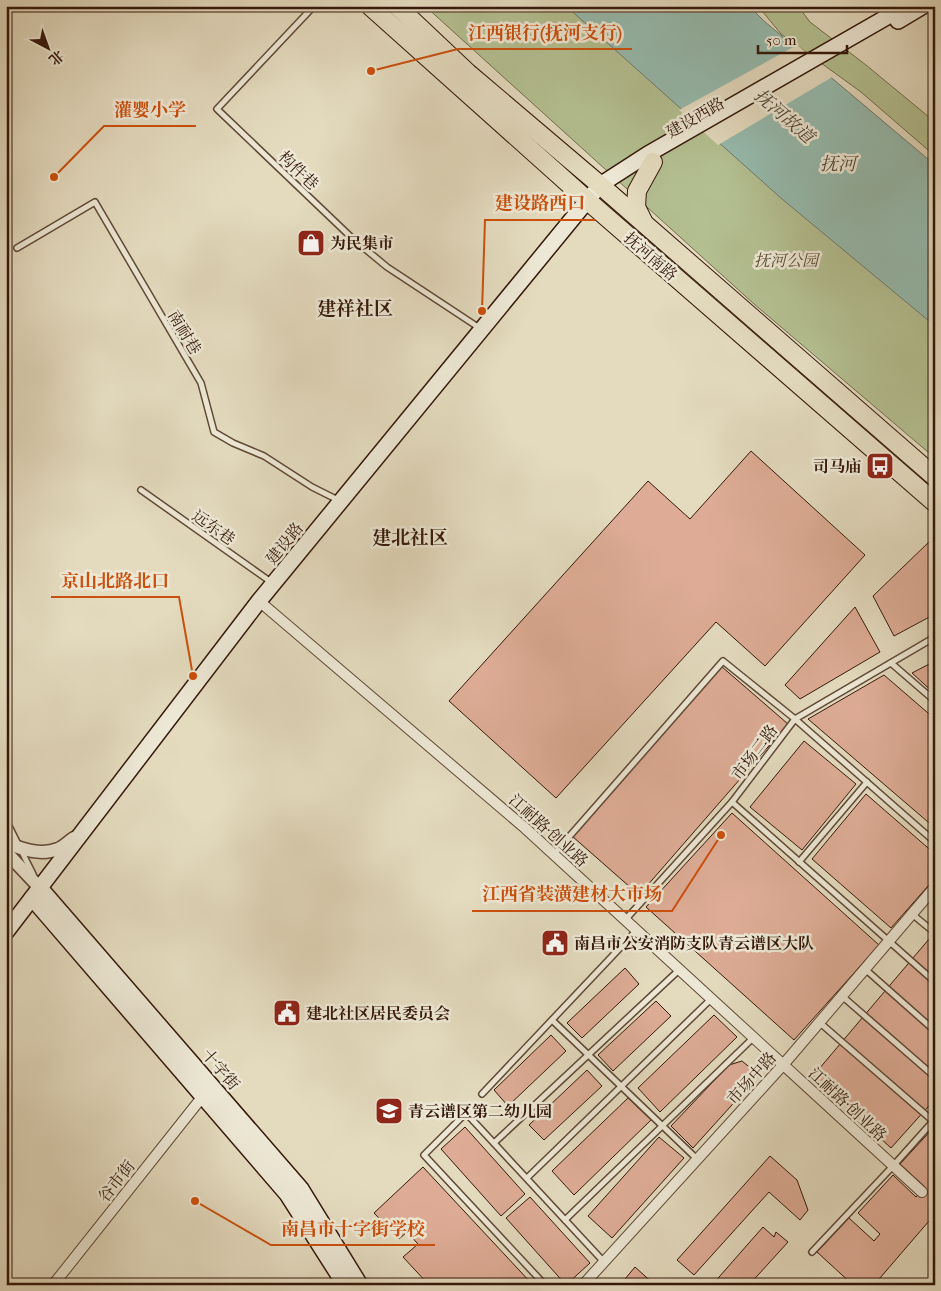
<svg xmlns="http://www.w3.org/2000/svg" width="941" height="1291" font-family="'IM FELL French Canon','Noto Serif SC',serif">
	<style>
		.green { fill: #b4c092; stroke: #746c4e }
		.water { fill: #96bbae; stroke: #6f7a6c }
		.pier { fill: #e4dbbf }
		.building { fill: #deac96; stroke: #34180a }
		.lines { fill: none; stroke-linecap: round; stroke-linejoin: round }
		.service-casing { stroke: #604937; stroke-width: 8 }
		.minor-casing { stroke: #604937; stroke-width: 12 }
		.tertiary-casing { stroke: #604937; stroke-width: 15 }
		.secondary-casing { stroke: #34180a; stroke-width: 18 }
		.trunk-casing { stroke: #34180a; stroke-width: 20 }
		.service { stroke: #ede8d5; stroke-width: 5 }
		.minor { stroke: #ede8d5; stroke-width: 10 }
		.tertiary { stroke: #ede8d5; stroke-width: 12 }
		.secondary { stroke: #ede8d5; stroke-width: 15 }
		.trunk { stroke: #e4dbbf; stroke-width: 18 }
		.labels { text-anchor: middle; stroke-width: 5; stroke-linejoin: round; paint-order: stroke }
		.street-label { font-size: 16px; fill: #34180a; stroke: #ede8d5 }
		.poi-label { font-size: 16px; font-weight: bold; fill: #34180a; stroke: #ede8d5; text-anchor: start }
		.park-label { font-size: 16px; font-style: italic; fill: #5a4a33; stroke: #ede8d5 }
		.water-label { font-size: 18px; font-style: italic; fill: #51493b; stroke: #ede8d5 }
		.quarter-label { font-size: 19px; font-weight: bold; fill: #34180a; stroke: #ede8d5 }
		.leader { fill: none; stroke: #cd4f0c; stroke-width: 2 }
		.callout-dot { fill: #cd4f0c; stroke: #ede8d5; stroke-width: 2 }
		.callout-label { font-size: 18px; text-anchor: middle; font-weight: bold; fill: #cd4f0c; stroke: #ede8d5; stroke-width: 5; stroke-linejoin: round; paint-order: stroke }
	</style>
	<rect width="100%" height="100%" fill="#e4dbbf"/>
	<filter id="stains"><feTurbulence type="fractalNoise" baseFrequency=".004" numOctaves="4"/><feColorMatrix values="0 0 0 0 .2 0 0 0 0 .09 0 0 0 0 .02 0 0 0 .5 -.17"/></filter>
	<radialGradient id="worn" r=".72"><stop offset=".6" stop-color="#630" stop-opacity="0"/><stop offset="1" stop-color="#630" stop-opacity=".3"/></radialGradient>
	<g class="green">
		<path d="M425 6H574L935 318V458L754 304Z"/>
		<path d="M758 6H798L810 22 866 65 935 122V156L861 92 781 34Z"/>
	</g>
	<path class="water" d="M566 6H749L764 21 935 165V326L782 199Z"/>
	<path class="pier" d="M797 45 834 76 718 145 679 110Z"/>
	<g class="building">
		<path d="M751 451 865 555 765 666 716 622 556 798 449 701 648 481 690 519Z"/>
		<path d="M931 540 935 544V614L894 636 873 596Z"/>
		<path d="M855 607 880 652 800 699 785 685Z"/>
		<path d="M935 661V694L912 673Z"/>
		<path d="M721 666 788 724 639 895 572 836Z"/>
		<path d="M884 675 935 719V828L808 719Z"/>
		<path d="M804 741 856 784 802 850 750 807Z"/>
		<path d="M866 794 935 854V878L891 928 812 859Z"/>
		<path d="M732 813 879 945 794 1040 646 907Z"/>
		<path d="M935 932V1099L891 1148 813 1076Z"/>
		<path d="M625 968 639 984 582 1038 567 1023Z"/>
		<path d="M656 1001 671 1016 613 1071 598 1055Z"/>
		<path d="M714 1015 737 1037 660 1112 638 1088Z"/>
		<path d="M551 1035 566 1051 508 1106 494 1090Z"/>
		<path d="M742 1061 759 1075 693 1148 671 1126 729 1065Z"/>
		<path d="M587 1070 602 1086 544 1140 529 1125Z"/>
		<path d="M628 1098 651 1120 574 1195 552 1171Z"/>
		<path d="M935 1126V1214L874 1285H853L817 1252 849 1218 874 1241 880 1234 858 1213 893 1175 916 1197 925 1187 900 1164Z"/>
		<path d="M465 1127 525 1194 501 1216 441 1149Z"/>
		<path d="M659 1137 684 1158 612 1238 588 1216Z"/>
		<path d="M770 1156 797 1180 808 1210 800 1220 769 1192 694 1275 677 1260Z"/>
		<path d="M423 1167 533 1285H429L403 1257 418 1244 407 1232 399 1239 374 1213Z"/>
		<path d="M530 1197 590 1263 566 1285 506 1218Z"/>
		<path d="M763 1227 774 1237 776 1232 788 1242 749 1285H712Z"/>
		<path d="M635 1267 655 1285H620Z"/>
	</g>
	<g class="lines">
		<defs>
			<g id="service">
				<path d="M314 6 217 109 352 238 387 267 481 329"/>
				<path d="M17 248 95 202 201 383 214 432 233 443 264 456 312 487 338 500"/>
				<path d="M141 490 271 582"/>
				<path d="M891 663 935 701"/>
				<path d="M732 802 935 982"/>
				<path d="M6 820 33 874"/>
				<path d="M554 854 723 661 795 719 935 842"/>
				<path d="M799 862 867 782"/>
				<path d="M912 914 935 933"/>
				<path d="M625 920 732 802 795 719 935 637"/>
				<path d="M865 969 935 1031"/>
				<path d="M842 996 935 1077"/>
				<path d="M552 1020 697 1159"/>
				<path d="M819 1022 933 1121"/>
				<path d="M482 1094 636 931"/>
				<path d="M494 1143 679 970"/>
				<path d="M527 1178 711 999"/>
				<path d="M565 1220 753 1038"/>
				<path d="M812 1252 893 1166 935 1119"/>
				<path d="M545 1285 424 1155 466 1113 604 1262"/>
			</g>
			<g id="minor">
				<path d="M259 601 525 828 922 1192"/>
				<path d="M53 1285 203 1096"/>
				<path d="M583 1285 783 1065 935 887"/>
			</g>
			<g id="tertiary">
				<path d="M6 843C22 849 41 856 58 849 64 847 69 841 74 838"/>
				<path d="M6 852 40 888"/>
			</g>
			<g id="secondary">
				<path d="M898 21 923 6"/>
				<path d="M40 888 301 1189 360 1285"/>
				<path d="M32 898 287 1194 345 1285"/>
				<path d="M6 932 259 601 600 185 648 154 906 6"/>
			</g>
			<g id="trunk">
				<path d="M370 6 588 201 935 503"/>
				<path d="M397 6 468 73 600 185 935 477"/>
				<path d="M643 221 636 207 637 191 653 162"/>
			</g>
		</defs>
		<use href="#service" class="service-casing"/>
		<use href="#minor" class="minor-casing"/>
		<use href="#tertiary" class="tertiary-casing"/>
		<use href="#secondary" class="secondary-casing"/>
		<use href="#trunk" class="trunk-casing"/>
		<use href="#service" class="service"/>
		<use href="#minor" class="minor"/>
		<use href="#tertiary" class="tertiary"/>
		<use href="#secondary" class="secondary"/>
		<use href="#trunk" class="trunk"/>
	</g>
	<defs>
		<symbol id="shop-square" viewBox="-11 -11 22 22"><rect x="-9" y="-9" width="18" height="18" rx="4" fill="#8f2418" stroke="#ede8d5"/><path d="M-5-2.5h2.3a2.7 3.5 0 0 1 5.4 0H5L5.5 6h-11ZM-1.5-2.5h3a1.5 2.3 0 0 0-3 0Z" fill="#fff"/></symbol>
		<symbol id="bus-square" viewBox="-11 -11 22 22"><rect x="-9" y="-9" width="18" height="18" rx="4" fill="#8f2418" stroke="#ede8d5"/><path d="M-5-6H5V4H4V6H2V4H-2V6H-4V4H-5ZM-3.5-4V0h7V-4ZM-3.5 1.2v1.5H-2V1.2ZM2 1.2v1.5H3.5V1.2Z" fill="#fff"/></symbol>
		<symbol id="civic-square" viewBox="-11 -11 22 22"><rect x="-9" y="-9" width="18" height="18" rx="4" fill="#8f2418" stroke="#ede8d5"/><path d="M-.6-6.5H3V-4.5H.6V-3L4-1V1h2V6H-6V1h2V-1L-.6-3ZM-1.2 2.5V6h2.4V2.5Z" fill="#fff"/></symbol>
		<symbol id="school-square" viewBox="-11 -11 22 22"><rect x="-9" y="-9" width="18" height="18" rx="4" fill="#8f2418" stroke="#ede8d5"/><path d="M0-5L7-2L0 1L-7-2ZM-4 1L0 2.5L4 1V4Q0 6-4 4Z" fill="#fff"/></symbol>
	</defs>
	<g fill-rule="evenodd">
		<use href="#shop-square" x="295" y="227" width="32" height="32"/>
		<use href="#bus-square" x="864" y="450" width="32" height="32"/>
		<use href="#civic-square" x="539" y="927" width="32" height="32"/>
		<use href="#civic-square" x="271" y="997" width="32" height="32"/>
		<use href="#school-square" x="373" y="1095" width="32" height="32"/>
	</g>
	<g class="labels">
		<g class="street-label">
			<text transform="translate(695 117) rotate(-30)" y="6">建设西路</text>
			<text transform="translate(299 170) rotate(44)" y="6">构件巷</text>
			<text transform="translate(651 256) rotate(41)" y="6">抚河南路</text>
			<text transform="translate(185 332) rotate(59)" y="6">南耐巷</text>
			<text transform="translate(214 527) rotate(35)" y="6">远东巷</text>
			<text transform="translate(284 543) rotate(-51)" y="6">建设路</text>
			<text transform="translate(754 752) rotate(-53)" y="6">市场二路</text>
			<text transform="translate(549 830) rotate(42)" y="6">江耐路·创业路</text>
			<text transform="translate(221 1069) rotate(49)" y="6">十字街</text>
			<text transform="translate(751 1078) rotate(-48)" y="6">市场中路</text>
			<text transform="translate(848 1104) rotate(43)" y="6">江耐路·创业路</text>
			<text transform="translate(116 1181) rotate(-52)" y="6">谷市街</text>
		</g>
		<g class="poi-label">
			<text x="330" y="249">为民集市</text>
			<text x="861" y="472" text-anchor="end">司马庙</text>
			<text x="574" y="949">南昌市公安消防支队青云谱区大队</text>
			<text x="306" y="1019">建北社区居民委员会</text>
			<text x="408" y="1117">青云谱区第二幼儿园</text>
		</g>
		<g class="park-label">
			<text x="786" y="266">抚河公园</text>
		</g>
		<g class="water-label">
			<text transform="translate(784 116) rotate(41)" y="6">抚河故道</text>
			<text x="838" y="170">抚河</text>
		</g>
		<g class="quarter-label">
			<text x="355" y="315">建祥社区</text>
			<text x="410" y="544">建北社区</text>
		</g>
	</g>
	<path class="leader" d="M371 71L458 49H632M54 177L104 126H196M482 311L485 220H595M193 676L179 597H51M721 835L672 911H472M195 1201L271 1245H435"/>
	<g class="callout-dot">
		<circle cx="371" cy="71" r="5"/>
		<circle cx="54" cy="177" r="5"/>
		<circle cx="482" cy="311" r="5"/>
		<circle cx="193" cy="676" r="5"/>
		<circle cx="721" cy="835" r="5"/>
		<circle cx="195" cy="1201" r="5"/>
	</g>
	<g class="callout-label">
		<text x="545" y="39">江西银行(抚河支行)</text>
		<text x="150" y="116">灌婴小学</text>
		<text x="540" y="209">建设路西口</text>
		<text x="115" y="587">京山北路北口</text>
		<text x="572" y="900">江西省装潢建材大市场</text>
		<text x="353" y="1235">南昌市十字街学校</text>
	</g>
	<rect width="941" height="1291" fill="none" stroke="#e4dbbf" stroke-width="25"/>
	<rect x="8" y="8" width="926" height="1276" fill="none" stroke="#34180a" stroke-width="2.5"/>
	<rect x="12" y="12" width="916" height="1266" fill="none" stroke="#34180a"/>
	<g transform="translate(48 48) rotate(139)" stroke="#ede8d5" stroke-width="4" paint-order="stroke">
	<path d="M0-4L9 19L0 12L-9 19Z" fill="#34180a"/>
	<text y="-8" font-size="14" font-weight="bold" text-anchor="middle" fill="#34180a">北</text>
	</g>
	<path d="M758 45v8h89v-8" fill="none" stroke="#34180a" stroke-width="2.5"/>
	<text x="766" y="45" font-size="15" fill="#34180a" stroke="#ede8d5" stroke-width="4" paint-order="stroke">50 m</text>
	<rect width="100%" height="100%" filter="url(#stains)"/>
	<rect width="100%" height="100%" fill="url(#worn)"/>
</svg>
